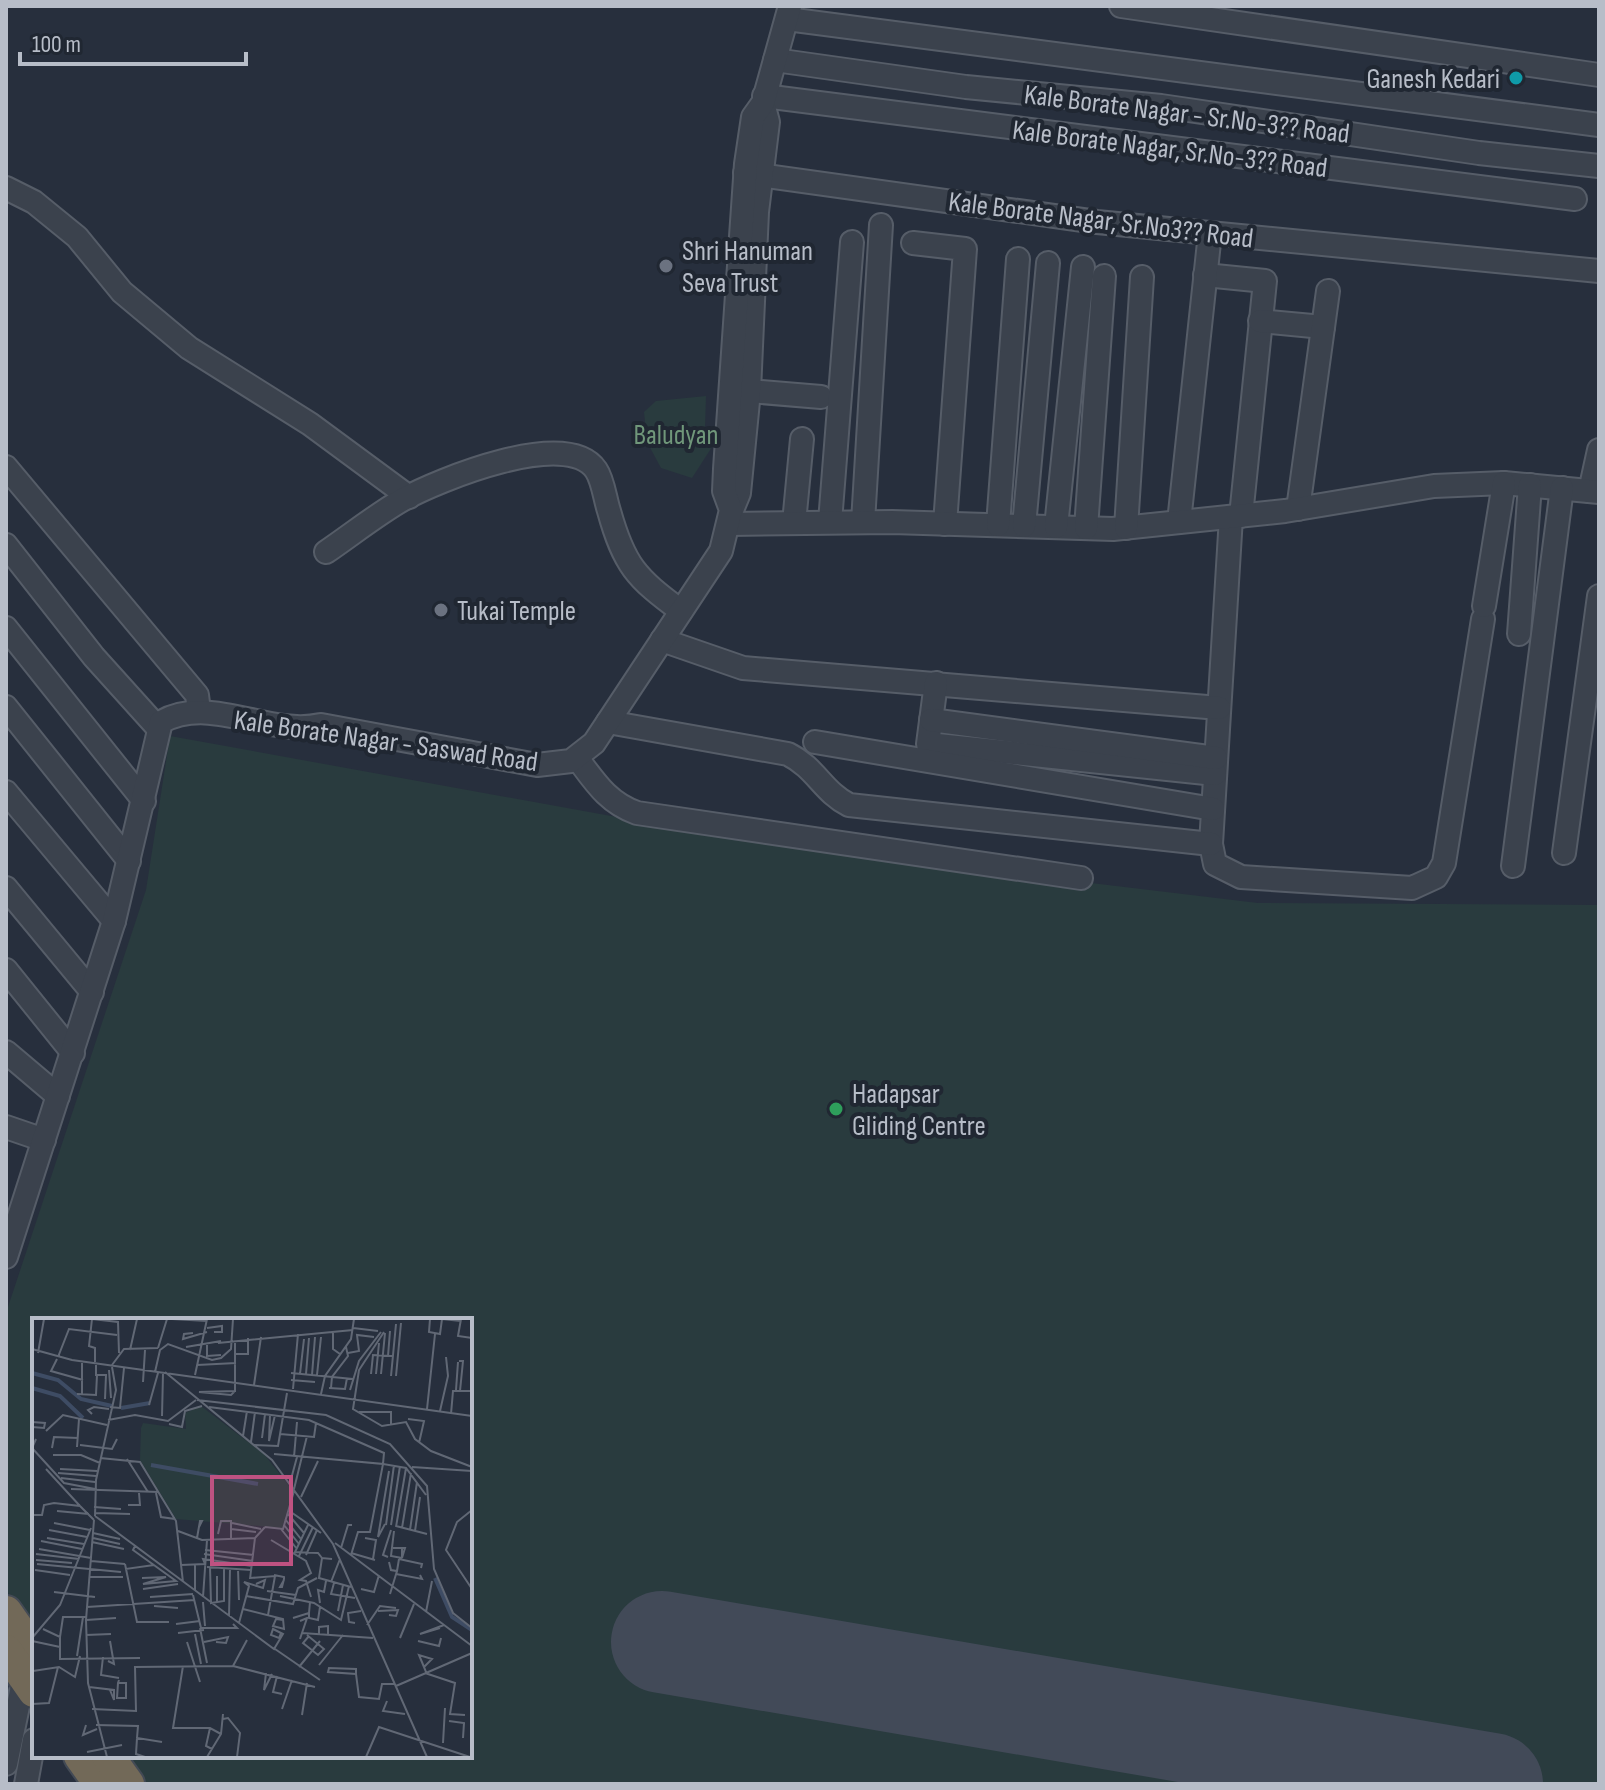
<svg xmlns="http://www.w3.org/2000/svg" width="1605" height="1790" font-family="'Sofia Sans Condensed',sans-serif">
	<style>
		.green { fill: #293b3e }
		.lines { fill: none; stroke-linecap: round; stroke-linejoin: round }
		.runway { stroke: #424a58; stroke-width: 102 }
		.minor-casing { stroke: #565d68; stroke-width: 26 }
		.highway-casing { stroke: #434a55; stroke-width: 36 }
		.minor { stroke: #3b424d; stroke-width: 22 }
		.highway { stroke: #726958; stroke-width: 32 }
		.culture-dot { fill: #0f9aa8; stroke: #202732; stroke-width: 3 }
		.worship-dot { fill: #6b7280; stroke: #202732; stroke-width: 3 }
		.leisure-dot { fill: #2e9e5b; stroke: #202732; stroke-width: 3 }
		.labels { text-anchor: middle; stroke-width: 8; stroke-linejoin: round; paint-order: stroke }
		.poi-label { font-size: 28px; fill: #b7bdc8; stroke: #202732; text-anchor: start }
		.street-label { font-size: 28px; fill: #b7bdc8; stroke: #202732 }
		.park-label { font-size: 28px; fill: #70977a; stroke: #202732 }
		.inset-river { fill: none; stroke: #3e4c64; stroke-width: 4 }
		.inset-road { fill: none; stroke: #616875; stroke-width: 2 }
		.view { fill: #be5281; fill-opacity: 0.15; stroke: #be5281; stroke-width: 4 }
		.inset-edge { fill: none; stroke: #b7bdc8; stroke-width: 4 }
	</style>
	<rect width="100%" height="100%" fill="#272f3d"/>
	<g class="green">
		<path d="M706 396 705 428 720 426 719 436 692 478 661 468 647 442 644 412 656 401Z"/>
		<path d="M170 736 765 844 1258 903 1599 905V1784H141L121 1756H470V1320H34V1630L6 1590V1313L146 890Z"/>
	</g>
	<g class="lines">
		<path class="runway" d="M662 1642 1492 1784"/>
		<defs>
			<g id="minor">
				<path d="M1121 6 1599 75"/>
				<path d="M787 19 1599 125"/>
				<path d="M775 60 966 87 1161 106 1479 153 1599 166"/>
				<path d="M764 96 1575 199"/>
				<path d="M745 173 1097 222 1599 271"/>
				<path d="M6 188 34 202 77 237 122 292 189 348 310 424 409 497"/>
				<path d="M913 243 965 249 945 524"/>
				<path d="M1205 275 1265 281 1241 516"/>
				<path d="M1260 321 1323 327"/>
				<path d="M749 391 821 397"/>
				<path d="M6 467 197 695 199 711"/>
				<path d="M1590 491 1599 450"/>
				<path d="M1298 509 1328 291"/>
				<path d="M732 510 739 493 749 391 757 212 768 122 763 103"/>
				<path d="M1231 517 1211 844 1215 864 1241 877 1412 888 1436 877 1444 863 1483 619"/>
				<path d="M830 522 852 242"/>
				<path d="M863 522 881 225"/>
				<path d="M1179 522 1210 233"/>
				<path d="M794 523 802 439"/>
				<path d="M729 524 892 522 1113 529 1285 511 1434 486 1504 483 1599 492"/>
				<path d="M998 525 1018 259"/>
				<path d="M1024 526 1048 263"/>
				<path d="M1056 527 1083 267"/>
				<path d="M1086 528 1104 276"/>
				<path d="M1126 528 1142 277"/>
				<path d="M6 545 94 657 158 728"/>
				<path d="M326 552C351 535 376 515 402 500 438 480 567 427 596 470 603 480 605 499 609 511 624 565 636 578 681 611"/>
				<path d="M1484 606 1504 483"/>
				<path d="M6 628 144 801"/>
				<path d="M1519 634 1530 485"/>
				<path d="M662 640 743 668 1219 708"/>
				<path d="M936 683 928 744 1215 774"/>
				<path d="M6 707 129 861"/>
				<path d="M931 720 1216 758"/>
				<path d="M608 722 788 754C816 768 823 792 849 805L1211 844"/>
				<path d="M815 742 1213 809"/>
				<path d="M577 758C595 782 608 803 637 813L1081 878"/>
				<path d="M6 792 114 921"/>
				<path d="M1564 853 1599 596"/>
				<path d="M1513 866 1562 488"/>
				<path d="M6 888 92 992"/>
				<path d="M6 970 73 1053"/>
				<path d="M6 1052 58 1096"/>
				<path d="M6 1127 44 1140"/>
				<path d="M6 1257 114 921 161 722C211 694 268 737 321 725L537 765 571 761 594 743 721 551 731 510 724 491 725 469 746 164 753 117 763 103 790 6"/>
				<path d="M6 1764 24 1677"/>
				<path d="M26 1784 34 1740"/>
			</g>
			<g id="highway">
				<path d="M6 1612 34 1652"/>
				<path d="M6 1651 34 1691"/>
				<path d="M80 1756 100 1784"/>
				<path d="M108 1756 128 1784"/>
			</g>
		</defs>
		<use href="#minor" class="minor-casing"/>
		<use href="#highway" class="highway-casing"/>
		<use href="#minor" class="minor"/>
		<use href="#highway" class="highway"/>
	</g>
	<circle class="culture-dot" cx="1516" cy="78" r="8"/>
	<g class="worship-dot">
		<circle cx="666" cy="266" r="8"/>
		<circle cx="441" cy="610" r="8"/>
	</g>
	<circle class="leisure-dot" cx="836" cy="1109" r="8"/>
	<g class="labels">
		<g class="poi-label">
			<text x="1500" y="88" text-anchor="end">Ganesh Kedari</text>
			<text x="682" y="260">Shri Hanuman<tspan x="682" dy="32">Seva Trust</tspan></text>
			<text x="457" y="620">Tukai Temple</text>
			<text x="852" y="1103">Hadapsar<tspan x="852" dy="32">Gliding Centre</tspan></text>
		</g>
		<g class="street-label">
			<text transform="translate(1187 113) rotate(7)" y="10">Kale Borate Nagar - Sr.No-3?? Road</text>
			<text transform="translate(1170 148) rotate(7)" y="10">Kale Borate Nagar, Sr.No-3?? Road</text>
			<text transform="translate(1101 219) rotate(7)" y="10">Kale Borate Nagar, Sr.No3?? Road</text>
			<text transform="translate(386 740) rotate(8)" y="10">Kale Borate Nagar - Saswad Road</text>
		</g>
		<g class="park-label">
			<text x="676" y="444">Baludyan</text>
		</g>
	</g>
	<g transform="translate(32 1318)">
		<rect width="440" height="440" fill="#272f3d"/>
		<path d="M169 88 232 136 261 173 250 210 144 201 108 142 109 110 111 105 154 111 153 95Z" fill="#293b3e"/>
		<path class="inset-river" d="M0 55 26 62 49 81 80 88M0 70 28 78 51 100M89 90 118 85M119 147 226 166M403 260 420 299 440 312"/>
		<path class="inset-road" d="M140 1 175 3M398 1 397 14 408 16 410 1 429 3M429 1 426 18 440 20M175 10 190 8V14H182M321 10 346 13M352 14 327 52 321 91 350 108 374 104 383 121 399 133 440 149M161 15 152 16 151 21 175 14M301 15V31L308 36M186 25 321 12M203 25V73L167 74 199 77 203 73M175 27V38L189 37M154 29 189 23M126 30 135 1M0 31 40 42 440 98M98 32 105 1M6 35 12 1M316 35 327 33 325 17 342 19M203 36H216V20M356 38 358 13M26 39 37 11 85 17M25 41 19 53 51 62M427 43H431L428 73M63 44V30L57 28 60 1 86 4 87 35M64 47V57H74L73 81M80 47 92 31 126 30M165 47 204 45M77 52 79 80M123 54 128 32 136 26 180 42 189 40 199 31 201 1M133 54 240 142 301 226 395 439M259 55 321 61M268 56 272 21M274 56 277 20M339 56 341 37 361 38M344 56 347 25M349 56 353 15M163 57 175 1M280 57 283 19M285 57 289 19M359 58 364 6M364 58 369 5M259 62 283 64M111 64 113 32M222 67 229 19M297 70 313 71 315 60M299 70 300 59 316 38 314 29M261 71 266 16M318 72 327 43 349 14M424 72 426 44M45 76 64 77 65 57M50 76V45M289 76 293 58 319 21 322 1M165 82 294 97 358 126 395 168 402 251 421 295 440 310M117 87 126 55M78 89 88 90 92 50M177 89 277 102 352 135 351 146 374 150 394 177M395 91 403 16M408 93 416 58 414 39M327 94H359V107M60 96 56 92 62 89 77 91M419 96 421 73H439M238 97 237 123 243 97M130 98 131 55M376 101 392 103 387 125M76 102 103 97 136 103 164 82M0 104 13 105 12 110 0 109M137 106 150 109 153 93 170 88M14 113 31 97 75 107M248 116 282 119 284 105M211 118 215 93M230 120 233 96M4 121 0 130 32 165 63 171M219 124 223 94M48 127 80 131 85 121M222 127 246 128 255 75M45 129 47 101M20 130 22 119 46 120M242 136 351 146 338 214H326L319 237M21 137H49L68 145M262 139 265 104M68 140 108 144 144 203 151 264M95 141 116 174M380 149 440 153M14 151 48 188M28 151 65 153M26 155 64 158M29 160 63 164M258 165 265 139M39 171 127 174M262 171 275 118M124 175 129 199 143 201M269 179 286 143M96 187H108L107 175M62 189 89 191M256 192 289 215M440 192 425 204 414 232 440 271M25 193 57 196M63 195 98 196M256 196 272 215M0 197H10L12 187 22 185 48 188 62 202M63 198 242 331 251 316 241 311 239 317 247 320 249 315M63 198 64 162 84 72 80 49M253 201 269 221M62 202 54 302 56 365 75 439M22 205 58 212M200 205 229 211M353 206 346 219 357 153M252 207 267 226M276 207 263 234 286 235 290 240M354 207 362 147M359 207 368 148M364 208 395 216M233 209 251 211 262 173M364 209 374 150M370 210 379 155M199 211 224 214M249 211 265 231M17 212 55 219M378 212 385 164M146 213 170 222 223 220M362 213 359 238 370 240M383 213 388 179M61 215 88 221M186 216 189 203H199V221M15 220 52 226M61 220 88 226M165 220 168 203H170L167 209M333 220 344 222 341 241M239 222 274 243 279 255 268 262 274 263 279 279M9 223 50 231M60 224 92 231M303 225 440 328M103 228 101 232 144 263 111 266 134 259 110 260M309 230 316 207H320M361 230H373L370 240V231M7 231 59 240M173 232 222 237M319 235 343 242M4 236 47 241M172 236 221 243M274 237 285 212M267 238 281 209M356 239 351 237 359 212M300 241 290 240 287 260 319 269M367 241 390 246 389 250M4 242 40 245M59 243 93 246M357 244 359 252 365 253 367 241M5 246 89 254M93 246 94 251 122 247M149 247 173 246 171 241 220 248M175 249 219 252M178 249 179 285 192 283V250M94 251 105 304H137M206 251 207 282M3 252 38 257M364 256 390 261 388 257M242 257 252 259V261L250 269H248L252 262M185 258V284M58 259H91M218 260 243 258 236 297M218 261 223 220 233 209M299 264 308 241M302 265 299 276 323 280M111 271 146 266M329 271 342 274 347 257M163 273V247M235 273 264 277M22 274 63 279M358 276 365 253M161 277 169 310H205L201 306M214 278 261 286 266 270 285 260M248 278 282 285 309 302 317 268M118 279 161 276M171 279 175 222M171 284 173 308M288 285 286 272 292 274 294 263M122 288 146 290M55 289 163 282M211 291 251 301 252 311 241 308 244 301 251 302M306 293 311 267M346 293 366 292 364 298 357 297M394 294 400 263M277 295V300L286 302 288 289M197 298 198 251M261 300 277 295 278 284M54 302 84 300M207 305 217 268 212 264 231 270 233 262 224 266M323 305 317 304 316 295 329 293M144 306 168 303M335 307 348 288 364 290M168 310 175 345M408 310 388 316 412 307M11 311 28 319 31 299H54M146 315 172 312M270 315 341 320M163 316 169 346M54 317 79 316M275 317 292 331 286 337 271 325 277 318M287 317V309L296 308V318M28 319V341L108 340M0 320 28 287 59 210M368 320 382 286M268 321 275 300 268 303M0 323 28 329M386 323 407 328 409 320M155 324 168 364M172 324 196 319 194 325 184 324M243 331 288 362M45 338 51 299M71 339 69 357 87 360M76 343 82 346 78 323M287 347 311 317M151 348 141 410H178L189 416M201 348 283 369M267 349 288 323M392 349 400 341 387 337 392 349 394 354M1 353 27 349 43 359 48 338M234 355 232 372 240 356M393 355 423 365 418 396 433 397M324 356V351L297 350 296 354 324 356 327 379 347 381 350 366H362M245 358 241 374 250 376M86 365H94V380H85L86 365 87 362M364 368 440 335M57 369 82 372V382L78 372M355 383 351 393 373 396M0 386 17 385 26 349M60 391 104 393 103 349 201 348 215 322M250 391 260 362M270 397 275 365M191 401 196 400 208 415 205 439M417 403 432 405 431 420M54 407 51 417 65 411M64 407 106 408 105 420 130 424M178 410 174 428 180 431M105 420 104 436 113 439M411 425 413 390M55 434 90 427M175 439 189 416 191 396M334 439 347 409 438 439"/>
		<path class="view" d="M180 159H259V246H180Z"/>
		<rect width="440" height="440" class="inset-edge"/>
	</g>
	<rect width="1605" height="1790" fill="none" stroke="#b7bdc8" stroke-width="16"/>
	<path d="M20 52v12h226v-12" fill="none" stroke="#b7bdc8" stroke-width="4"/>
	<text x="32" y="52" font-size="24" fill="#b7bdc8" stroke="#202732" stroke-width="6" paint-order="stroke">100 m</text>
</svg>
